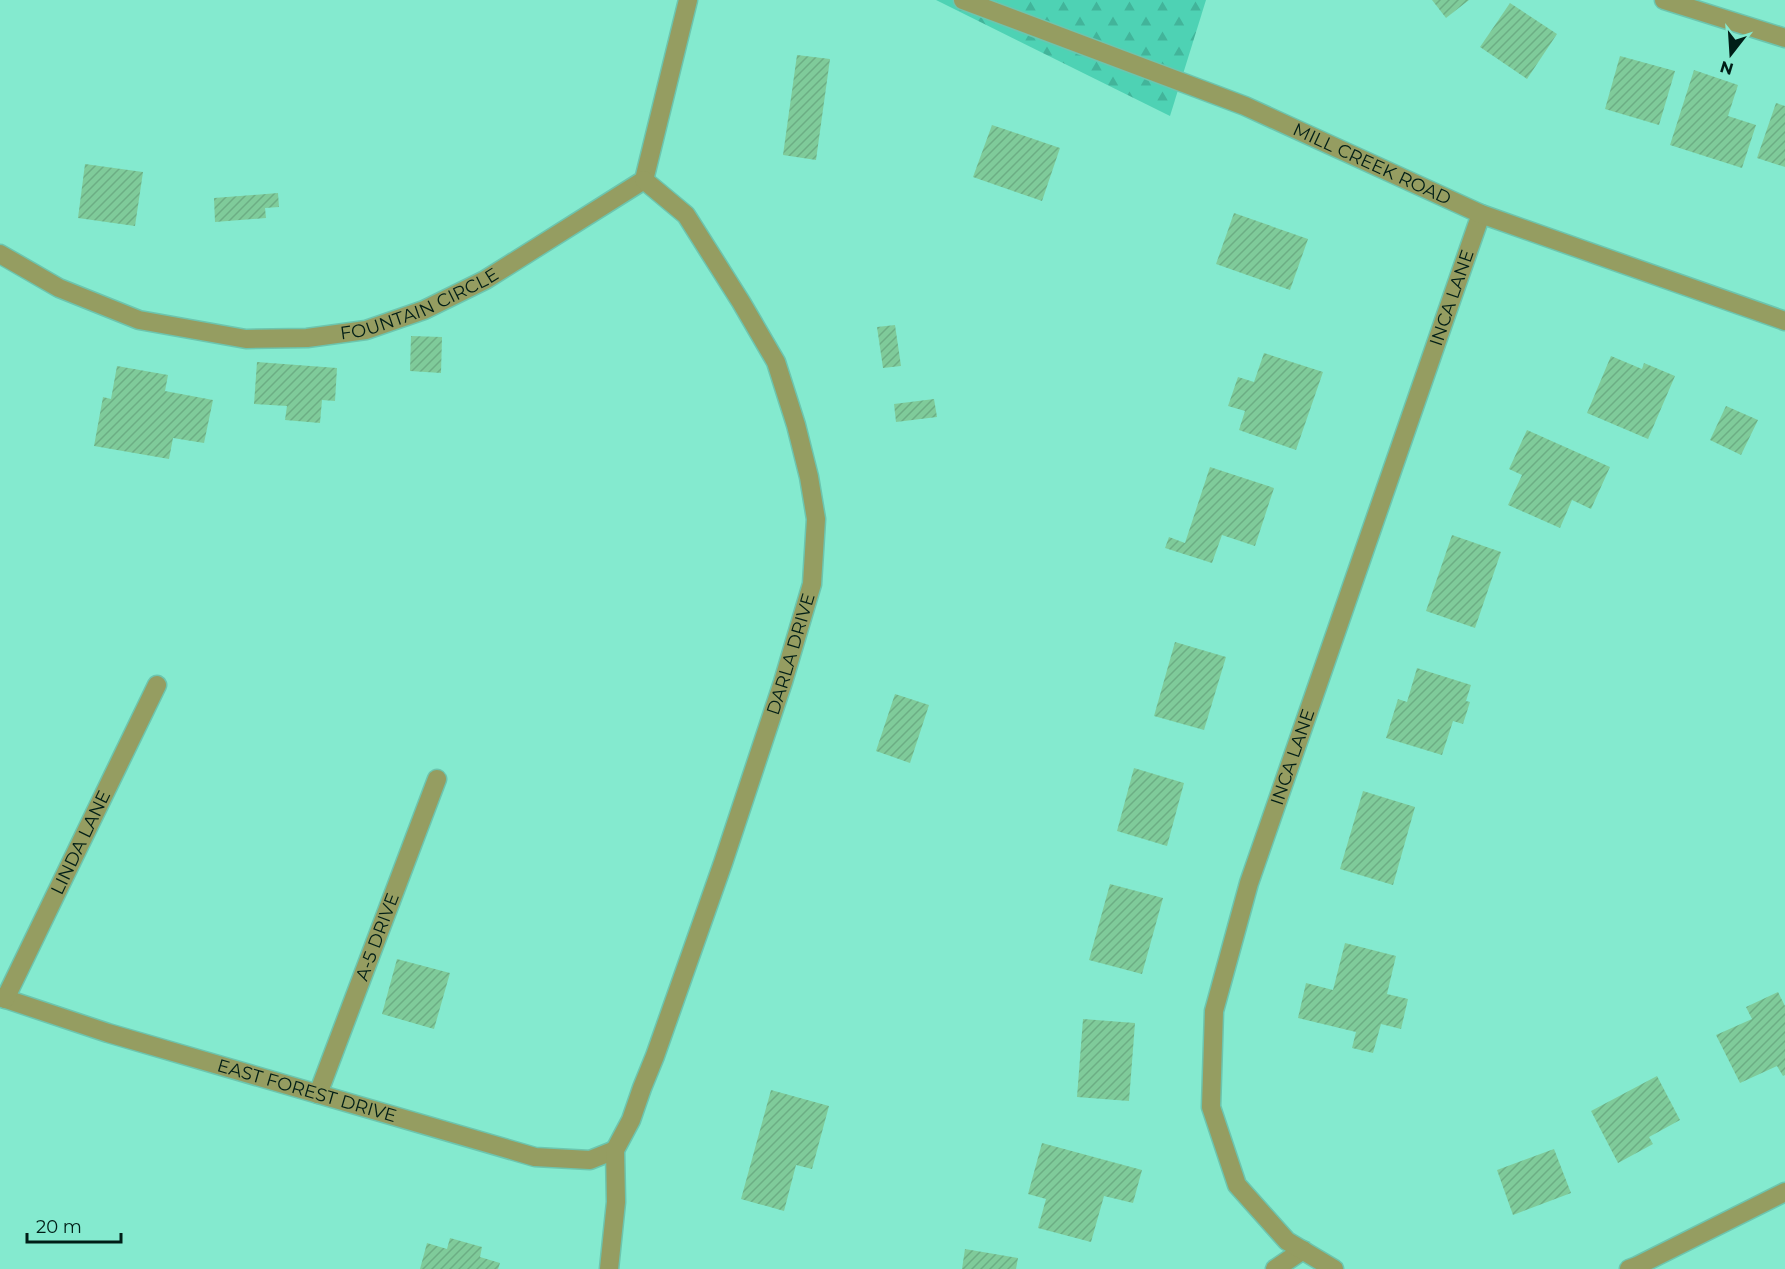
<svg xmlns="http://www.w3.org/2000/svg" width="1785" height="1269" font-family="Montserrat,sans-serif">
	<style>
		.forest { fill: url(#forest-firs) }
		.building { fill: url(#building-hatch) }
		.lines { fill: none; stroke-linecap: round; stroke-linejoin: round }
		.minor-casing { stroke: #6cc5ae; stroke-width: 21 }
		.tertiary-casing { stroke: #6cc5ae; stroke-width: 21 }
		.minor { stroke: #959d61; stroke-width: 18 }
		.tertiary { stroke: #959d61; stroke-width: 18 }
		.labels { text-anchor: middle; stroke-width: 4.5; stroke-linejoin: round; paint-order: stroke }
		.street-label { font-size: 18px; fill: #001e17; stroke: #84eacf }
	</style>
	<defs>
		<pattern id="forest-firs" width="22" height="20" patternUnits="userSpaceOnUse" patternTransform="scale(1.5)"><rect width="22" height="20" fill="#4ed2b4"/><path d="M5 1l3.5 6h-7zM16 11l3.5 6h-7z" fill="#42b49a"/></pattern>
		<pattern id="building-hatch" width="6" height="6" patternUnits="userSpaceOnUse" patternTransform="scale(1.5)"><rect width="6" height="6" fill="#7fcb9a"/><path d="M-1 1l2-2M0 6l6-6M5 7l2-2" fill="none" stroke="#6cae84"/></pattern>
	</defs>
	<rect width="100%" height="100%" fill="#84eacf"/>
	<path class="forest" d="M936 0H1206L1170 116Z"/>
	<g class="building">
		<path d="M1432 0H1469L1446 18Z"/>
		<path d="M1510 3 1557 34 1527 79 1480 47Z"/>
		<path d="M797 55 830 59 816 160 783 155Z"/>
		<path d="M1620 56 1675 71 1659 125 1605 109Z"/>
		<path d="M1694 70 1738 85 1728 116 1756 125 1742 168 1670 145Z"/>
		<path d="M1776 103 1785 106V167L1757 158Z"/>
		<path d="M992 125 1060 148 1042 201 973 177Z"/>
		<path d="M85 164 143 172 135 226 78 218Z"/>
		<path d="M278 193 279 207 265 208 266 218 215 222 214 198Z"/>
		<path d="M1234 213 1308 239 1290 290 1216 264Z"/>
		<path d="M895 325 901 366 883 368 877 327Z"/>
		<path d="M411 336 442 337 441 373 410 371Z"/>
		<path d="M1264 353 1323 372 1296 450 1239 430 1245 411 1228 406 1238 377 1254 382Z"/>
		<path d="M1611 356 1642 369 1644 363 1675 376 1648 439 1587 413Z"/>
		<path d="M257 362 337 368 335 401 322 400 320 423 285 420 287 406 254 404Z"/>
		<path d="M117 366 168 375 165 391 213 400 204 443 173 438 169 459 94 446 103 397 111 399Z"/>
		<path d="M934 399 937 417 896 422 894 404Z"/>
		<path d="M1726 406 1758 420 1741 455 1710 440Z"/>
		<path d="M1527 430 1610 467 1591 509 1572 500 1560 528 1508 505 1522 475 1509 469Z"/>
		<path d="M1210 467 1274 488 1255 546 1222 535 1212 563 1165 548 1169 537 1185 543Z"/>
		<path d="M1452 535 1501 552 1475 628 1426 611Z"/>
		<path d="M1175 642 1226 657 1204 730 1154 716Z"/>
		<path d="M1417 668 1471 685 1466 701 1470 702 1463 724 1453 721 1442 755 1386 738 1398 699 1407 702Z"/>
		<path d="M895 694 929 705 910 763 876 751Z"/>
		<path d="M1134 768 1184 783 1167 846 1117 831Z"/>
		<path d="M1363 791 1415 807 1393 885 1340 869Z"/>
		<path d="M1110 884 1163 898 1142 974 1089 960Z"/>
		<path d="M1345 943 1396 956 1387 994 1408 999 1401 1029 1381 1024 1373 1053 1352 1048 1356 1032 1298 1018 1306 983 1333 990Z"/>
		<path d="M397 959 450 973 434 1029 382 1014Z"/>
		<path d="M1778 992 1785 1006V1075L1783 1076 1777 1066 1740 1083 1716 1035 1752 1019 1746 1007Z"/>
		<path d="M1083 1019 1135 1023 1129 1101 1077 1097Z"/>
		<path d="M1657 1076 1680 1120 1649 1137 1653 1144 1618 1163 1591 1111Z"/>
		<path d="M771 1090 829 1106 812 1169 796 1165 784 1211 741 1199Z"/>
		<path d="M1042 1143 1142 1170 1133 1203 1104 1196 1091 1242 1038 1228 1046 1199 1028 1194Z"/>
		<path d="M1554 1149 1571 1193 1513 1215 1497 1170Z"/>
		<path d="M450 1238 482 1247 480 1257 500 1263 498 1269H420L427 1243 447 1249Z"/>
		<path d="M965 1249 1018 1258 1016 1269H962Z"/>
	</g>
	<g class="lines">
		<defs>
			<g id="minor">
				<path d="M1664 0 1785 38"/>
				<path id="s1" d="M0 254 59 288 139 320 246 339 307 338 366 330 424 310 485 280 644 180 688 0"/>
				<path id="s2" d="M0 997 108 1033 535 1157 590 1160 615 1150"/>
				<path id="s3" d="M5 999 157 685"/>
				<path id="s4" d="M318 1094 437 779"/>
				<path id="s5" d="M609 1269 616 1202 615 1150 631 1120 642 1088 655 1056 723 863 783 682 812 584 816 519 809 477 796 425 776 362 741 302 686 215 644 180"/>
				<path d="M1275 1269 1303 1250"/>
				<path id="s6" d="M1334 1269 1287 1241 1237 1185 1211 1107 1214 1011 1249 883 1481 214"/>
				<path d="M1629 1269 1637 1266 1785 1192"/>
			</g>
			<g id="tertiary">
				<path id="s7" d="M963 0 1245 106 1481 214 1785 321"/>
			</g>
		</defs>
		<use href="#minor" class="minor-casing"/>
		<use href="#tertiary" class="tertiary-casing"/>
		<use href="#minor" class="minor"/>
		<use href="#tertiary" class="tertiary"/>
	</g>
	<g class="labels">
		<g class="street-label">
			<text dy="6" stroke="none"><textPath href="#s7" startOffset="441">MILL CREEK ROAD</textPath></text>
			<text dy="6" stroke="none"><textPath href="#s6" startOffset="1060">INCA LANE</textPath></text>
			<text dy="6" stroke="none"><textPath href="#s1" startOffset="442">FOUNTAIN CIRCLE</textPath></text>
			<text dy="6" stroke="none"><textPath href="#s5" startOffset="646">DARLA DRIVE</textPath></text>
			<text dy="6" stroke="none"><textPath href="#s6" startOffset="574">INCA LANE</textPath></text>
			<text dy="6" stroke="none"><textPath href="#s3" startOffset="174">LINDA LANE</textPath></text>
			<text dy="6" stroke="none"><textPath href="#s4" startOffset="168">A-5 DRIVE</textPath></text>
			<text dy="6" stroke="none"><textPath href="#s2" startOffset="321">EAST FOREST DRIVE</textPath></text>
		</g>
	</g>
	<g transform="translate(1731 54) rotate(197)" stroke="#84eacf" stroke-width="4.5" paint-order="stroke">
	<path d="M0-4.5L10 22L0 15L-10 22Z" fill="#001e17"/>
	<text y="-9" font-size="16" font-weight="bold" text-anchor="middle" fill="#001e17">N</text>
	</g>
	<path d="M27 1233v9h94v-9" fill="none" stroke="#001e17" stroke-width="3"/>
	<text x="36" y="1233" font-size="18" fill="#001e17" stroke="#84eacf" stroke-width="4.5" paint-order="stroke">20 m</text>
</svg>
